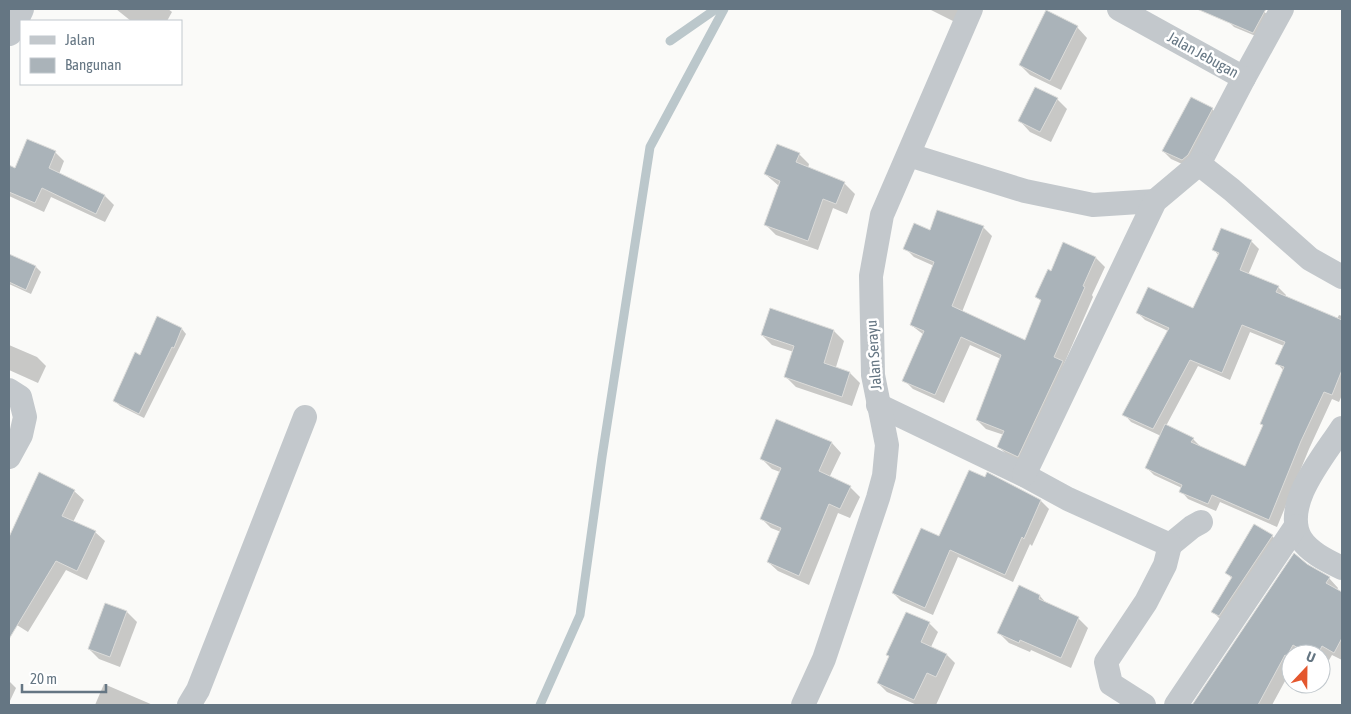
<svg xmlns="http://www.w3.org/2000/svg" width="1351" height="714" font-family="'Asap Condensed',sans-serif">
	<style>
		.shadow { fill: #0003; fill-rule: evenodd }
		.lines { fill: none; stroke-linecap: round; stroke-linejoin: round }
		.stream { stroke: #bbc7cb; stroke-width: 9 }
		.building { fill: #aab3b9; stroke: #dcdcda }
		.minor { stroke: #c3c8cc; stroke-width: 24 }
		.tertiary { stroke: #c3c8cc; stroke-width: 28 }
		.labels { text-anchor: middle; stroke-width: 5; stroke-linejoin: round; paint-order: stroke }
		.street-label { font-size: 15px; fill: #657683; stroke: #fff }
	</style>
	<rect width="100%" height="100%" fill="#fafaf8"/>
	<g class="shadow">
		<path d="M116 9H168L172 12 167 21H131Z"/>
		<path d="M929 9H964L957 23Z"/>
		<path d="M1235 9H1260L1270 16 1258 37 1234 27 1229 22Z"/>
		<path d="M1077 27 1087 38 1061 90 1030 75 1020 65Z"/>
		<path d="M1057 99 1067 109 1051 142 1030 132 1020 121Z"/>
		<path d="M1212 109 1220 117 1191 168 1171 159 1163 151Z"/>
		<path d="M55 152 64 161 59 174 105 196 114 205 105 222 51 197 44 212 9 196V166L16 169Z"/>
		<path d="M799 154 809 164 808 168 845 184 855 194 847 214 833 208 818 250 776 235 766 225 779 186 765 174Z"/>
		<path d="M983 227 992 236 962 312 1025 341 1041 301 1037 297 1051 272 1096 258 1105 267 1092 295 1093 297 1064 364 1027 465 1008 456 999 447 1004 435 986 429 977 420 1001 359 970 345 944 403 913 389 904 380 924 335 911 325 934 266 914 257 905 248 931 232Z"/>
		<path d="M1251 241 1259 249 1248 275 1278 287 1286 295 1285 297 1337 319 1339 315 1342 316V395L1339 402 1332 399 1309 449 1277 527 1220 502 1216 511 1188 499 1181 491 1182 488 1154 475 1147 468 1161 436 1131 422 1124 414 1168 331 1145 320 1138 313 1194 310 1219 256 1214 250ZM1250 332 1284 346 1277 363 1284 371 1246 468 1200 446 1193 439 1166 426 1198 366 1230 380Z"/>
		<path d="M9 255 36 267 41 272 31 294 9 284Z"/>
		<path d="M771 309 834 331 844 341 836 367 850 373 860 383 852 406 796 387 785 376 794 352 772 345 762 335Z"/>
		<path d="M182 329 186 334 144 418 120 406 115 401 140 356Z"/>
		<path d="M9 345 37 357 46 366 38 383 9 370Z"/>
		<path d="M777 421 832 443 841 453 829 478 850 487 860 497 850 518 838 513 809 585 778 571 768 562 781 532 771 528 762 519 780 472 772 469 762 459Z"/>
		<path d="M40 474 74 491 84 500 73 522 95 532 105 541 87 580 66 570 28 632 9 620V540Z"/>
		<path d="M987 474 1041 501 1049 509 1032 546 1030 544 1013 582 958 557 933 615 901 601 893 593 985 478Z"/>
		<path d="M1255 526 1272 536 1280 544 1221 620 1213 612 1232 579 1227 573Z"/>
		<path d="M1295 555 1306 565 1329 578 1338 588 1337 590 1342 593V660L1332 655 1325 667 1321 665V654H1291V670L1272 705H1193Z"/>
		<path d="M1019 587 1040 596 1047 604 1078 618 1088 628 1071 668 1031 650 1030 652 1009 643 999 633Z"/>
		<path d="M106 604 127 612 137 622 120 667 99 659 89 649Z"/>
		<path d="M929 623 938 632 931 647 947 655 955 663 936 705H917L887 692 878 683 890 657Z"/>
		<path d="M9 681 16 688 9 703Z"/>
		<path d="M104 684 153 705H95Z"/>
	</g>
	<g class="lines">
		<g class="stream">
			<path d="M670 41 716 9"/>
			<path d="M540 705 580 615 602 457 650 147 724 9"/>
		</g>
	</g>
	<g class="building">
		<path d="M1197 9H1266L1253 33Z"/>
		<path d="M1046 10 1078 26 1050 81 1019 65Z"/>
		<path d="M1035 87 1058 98 1040 132 1018 121Z"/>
		<path d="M1191 97 1213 108 1188 155 1182 160 1162 151Z"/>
		<path d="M27 139 56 151 49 168 105 195 96 214 42 188 35 203 9 192V165L15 168Z"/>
		<path d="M777 144 800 153 796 162 845 182 836 204 823 199 808 241 764 225 780 181 764 174Z"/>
		<path d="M937 210 984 226 952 306 1025 340 1041 300 1035 297 1048 269 1051 271 1063 242 1096 257 1083 286 1085 287 1054 357 1063 361 1018 457 997 447 1004 431 976 420 1001 355 961 337 935 395 902 381 924 331 910 325 934 262 903 249 914 223 930 230Z"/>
		<path d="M1221 228 1252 240 1240 270 1279 286 1276 292 1342 320V370L1332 395 1324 392 1301 441 1269 520 1212 495 1208 504 1179 492 1182 485 1145 468 1165 424 1194 438 1191 442 1245 466 1263 425 1260 424 1284 367 1275 364 1285 342 1242 325 1222 373 1190 360 1153 429 1122 415 1169 328 1136 313 1148 287 1193 308 1219 253 1212 250Z"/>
		<path d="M9 254 36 266 26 290 9 282Z"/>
		<path d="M770 308 834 330 824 363 850 372 842 397 784 377 794 346 761 335Z"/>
		<path d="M157 316 182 328 174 348 172 347 139 414 113 401 135 352 140 355Z"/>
		<path d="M776 419 832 442 819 471 851 486 840 509 829 504 799 576 767 562 781 528 760 519 781 468 760 459Z"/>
		<path d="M969 470 985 477 987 472 1041 500 1024 539 1022 537 1005 575 950 550 925 608 892 593 921 528 939 536Z"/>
		<path d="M39 472 75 490 62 516 96 531 77 571 56 561 9 639V537Z"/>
		<path d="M1254 524 1273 535 1219 616 1211 612 1232 577 1225 573Z"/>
		<path d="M1294 553 1307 564 1330 577 1326 583 1342 592V638L1334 653 1322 646 1318 654H1308L1293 645 1287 656 1285 655 1258 705H1192Z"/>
		<path d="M1019 585 1040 595 1039 599 1079 617 1061 658 1020 640 1019 643 997 633Z"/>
		<path d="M105 603 127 611 110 657 88 649Z"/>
		<path d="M906 612 930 622 921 642 947 654 936 677 927 673 914 700 877 683 889 656 886 655Z"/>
	</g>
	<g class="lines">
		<g class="minor">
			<path d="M1119 9 1244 78 1282 9"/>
			<path d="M909 155 1025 191 1093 205 1155 201"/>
			<path d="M1199 164 1244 78"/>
			<path d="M9 390 20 397 25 417 21 435 9 457"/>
			<path d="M878 405 1024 475 1068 499 1170 545 1192 527 1201 522"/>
			<path d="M1342 428C1324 456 1281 505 1301 539 1310 553 1328 561 1342 568"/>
			<path d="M1024 475 1155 201 1199 164 1232 190 1310 259 1342 277"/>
			<path d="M189 705 198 690 305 417"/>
			<path d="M803 705 824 659 878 498 884 476 887 445 873 375 871 276 882 215 971 9"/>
			<path d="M1144 705 1111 684 1106 662 1146 602 1165 565 1170 545"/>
			<path d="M1176 705 1296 526"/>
		</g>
		<path class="tertiary" d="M9 32 20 9"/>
	</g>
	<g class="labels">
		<g class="street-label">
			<text transform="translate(1203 55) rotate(29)" y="5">Jalan Jebugan</text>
			<text transform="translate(874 355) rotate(-94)" y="5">Jalan Serayu</text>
		</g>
	</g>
	<rect width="1351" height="714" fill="none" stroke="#657683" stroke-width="20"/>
	<rect x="20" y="20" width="162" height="65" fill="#ffffff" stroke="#c1c8cd"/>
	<rect x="30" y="36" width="25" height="8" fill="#c3c8cc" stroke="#c1c8cd"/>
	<text x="65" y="45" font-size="15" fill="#657683">Jalan</text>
	<rect x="30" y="58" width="25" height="15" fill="#aab3b9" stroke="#c1c8cd"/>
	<text x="65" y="70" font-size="15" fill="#657683">Bangunan</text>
	<g transform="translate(1306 669) rotate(22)"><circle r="24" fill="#ffffff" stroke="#c1c8cd"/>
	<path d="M0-4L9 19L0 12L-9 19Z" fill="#e4572e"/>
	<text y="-8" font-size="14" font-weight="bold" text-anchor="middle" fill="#657683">U</text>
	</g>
	<path d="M22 684v8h84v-8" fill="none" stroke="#657683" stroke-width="2.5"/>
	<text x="30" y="684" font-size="15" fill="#657683" stroke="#ffffff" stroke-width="4" paint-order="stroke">20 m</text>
</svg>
